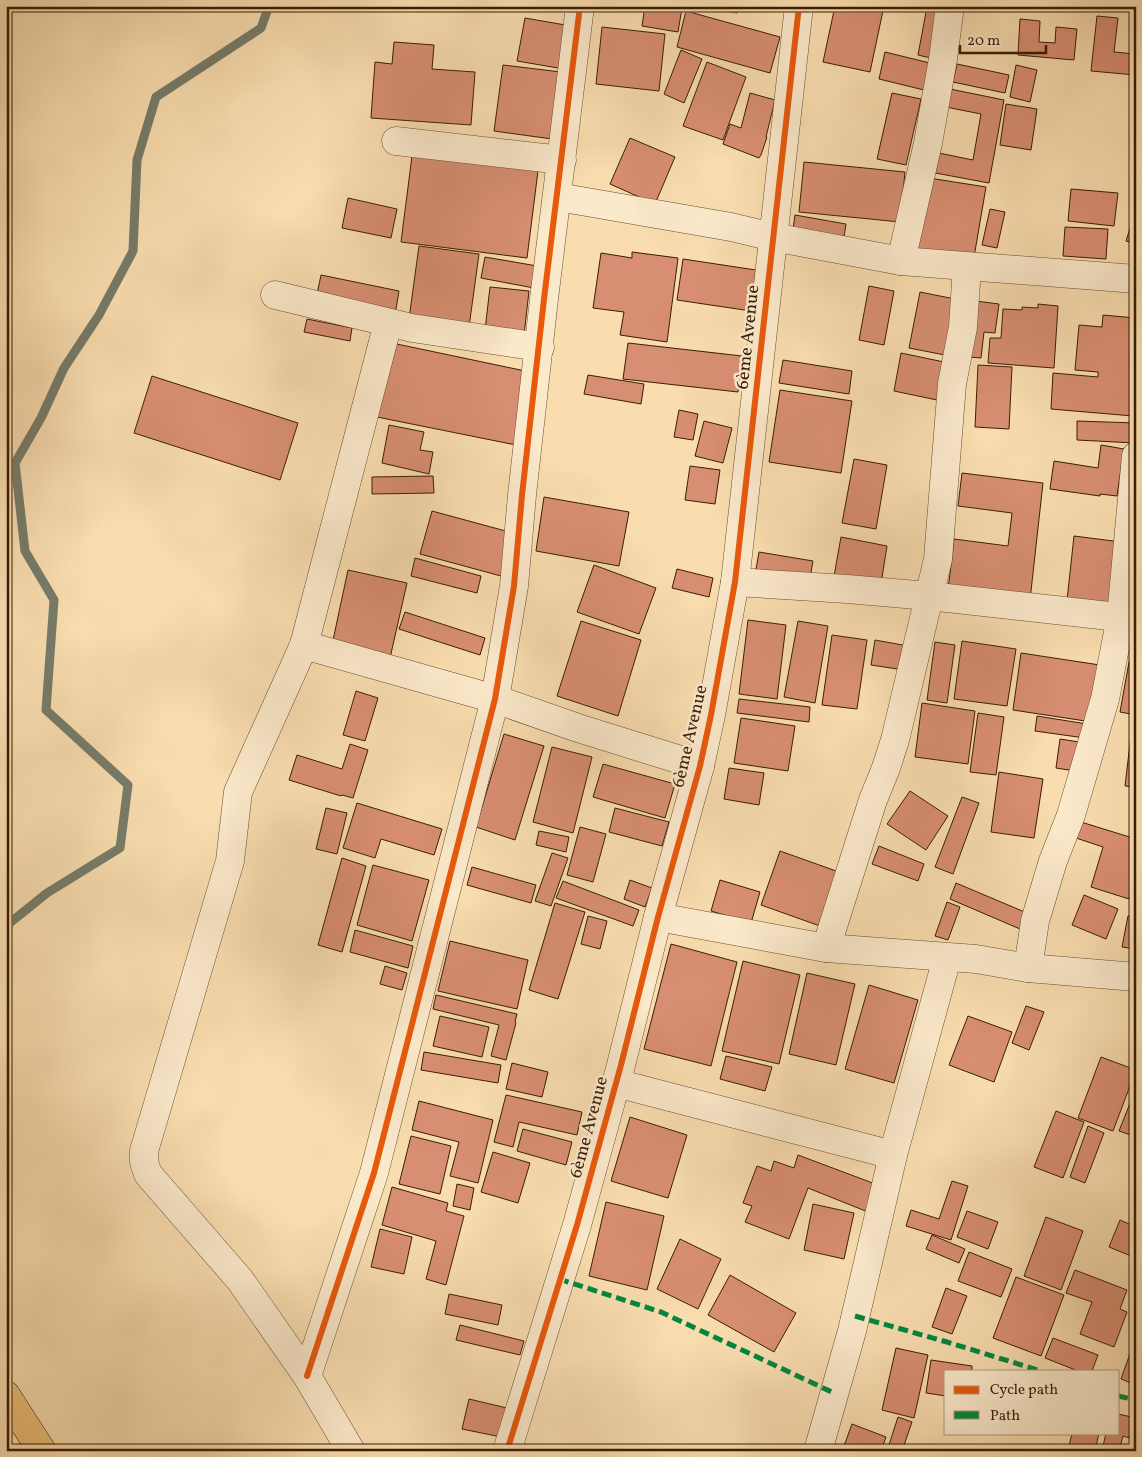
<svg xmlns="http://www.w3.org/2000/svg" width="1142" height="1457" font-family="Vollkorn,serif">
	<style>
		.lines { fill: none; stroke-linecap: round; stroke-linejoin: round }
		.stream { stroke: #767c6a; stroke-width: 9 }
		.building { fill: #d88e72; stroke: #391d06 }
		.street-casing { stroke: #694d30; stroke-width: 29 }
		.highway-casing { stroke: #391d06; stroke-width: 29 }
		.street { stroke: #fbe9cb; stroke-width: 28 }
		.highway { stroke: #ecbe78; stroke-width: 28 }
		.quiet { stroke: #00873e; stroke-width: 5; stroke-dasharray: 10 5; stroke-linecap: butt }
		.cycleway-casing { stroke: #fbe9cb; stroke-width: 9 }
		.cycleway { stroke: #e8590c; stroke-width: 6 }
		.labels { text-anchor: middle; stroke-width: 5; stroke-linejoin: round; paint-order: stroke }
		.street-label { font-size: 18px; fill: #391d06; stroke: #fbe9cb }
	</style>
	<rect width="100%" height="100%" fill="#f9ddaf"/>
	<filter id="stains"><feTurbulence type="fractalNoise" baseFrequency=".004" numOctaves="4"/><feColorMatrix values="0 0 0 0 .2 0 0 0 0 .09 0 0 0 0 .02 0 0 0 .5 -.17"/></filter>
	<radialGradient id="worn" r=".72"><stop offset=".6" stop-color="#630" stop-opacity="0"/><stop offset="1" stop-color="#630" stop-opacity=".3"/></radialGradient>
	<g class="lines">
		<path class="stream" d="M6 926 47 893 120 848 128 785 46 710 54 600 25 551 15 463 41 418 64 368 99 315 133 251 137 160 156 97 261 28 269 6"/>
	</g>
	<g class="building">
		<path d="M645 6H671L682 8 678 32 642 26Z"/>
		<path d="M697 6H738L737 13Z"/>
		<path d="M835 6H884L870 72 823 62Z"/>
		<path d="M927 7 940 9 931 58 918 55Z"/>
		<path d="M686 11 780 37 770 73 677 47Z"/>
		<path d="M1097 16 1118 18 1114 52 1136 54V75L1091 71Z"/>
		<path d="M525 18 571 26 564 69 517 61Z"/>
		<path d="M1020 19 1040 21 1039 42 1055 43 1056 27 1077 29 1074 60 1018 55Z"/>
		<path d="M602 27 665 34 659 91 596 84Z"/>
		<path d="M394 42 434 45 432 69 475 72 471 125 371 118 375 62 392 64Z"/>
		<path d="M681 50 702 59 684 103 664 94Z"/>
		<path d="M885 52 930 63 924 90 879 79Z"/>
		<path d="M707 62 746 77 723 140 683 126Z"/>
		<path d="M957 64 1009 75 1005 93 953 82Z"/>
		<path d="M503 65 561 72 552 139 494 131Z"/>
		<path d="M1016 65 1037 70 1030 102 1010 97Z"/>
		<path d="M950 89 1004 100 989 183 930 172 934 152 973 160 981 114 946 107Z"/>
		<path d="M750 93 775 100 766 137H767L761 155 759 158 723 144 730 124 741 128Z"/>
		<path d="M892 93 921 99 906 165 877 159Z"/>
		<path d="M1006 104 1037 109 1031 150 1000 145Z"/>
		<path d="M630 138 675 157 655 204 610 184Z"/>
		<path d="M413 148 539 163 527 258 401 242Z"/>
		<path d="M804 162 905 172 900 222 799 212Z"/>
		<path d="M929 178 986 187 973 263 917 254Z"/>
		<path d="M1071 189 1118 193 1114 226 1068 221Z"/>
		<path d="M348 198 397 209 391 238 342 228Z"/>
		<path d="M990 209 1005 212 997 248 982 245Z"/>
		<path d="M795 215 846 224 843 244 792 236Z"/>
		<path d="M1133 219 1136 220V244L1126 241Z"/>
		<path d="M1065 227 1108 229 1106 259 1063 256Z"/>
		<path d="M419 246 479 254 468 334 408 326Z"/>
		<path d="M632 252 678 258 667 342 620 335 624 312 593 308 601 253 632 258Z"/>
		<path d="M485 257 543 267 539 289 481 278Z"/>
		<path d="M683 259 756 270 751 311 677 300Z"/>
		<path d="M321 275 399 291 395 315 316 299Z"/>
		<path d="M869 286 894 291 884 345 859 340Z"/>
		<path d="M490 287 529 291 524 335 485 330Z"/>
		<path d="M920 292 955 299 945 355 909 348Z"/>
		<path d="M976 301 999 304 995 333 984 332 981 358 969 357Z"/>
		<path d="M1038 304 1058 306 1054 368 988 363 990 338H1001L1003 309 1022 310V307L1038 308Z"/>
		<path d="M1103 315 1136 318V377L1133 416 1051 409 1053 373 1098 377V372L1075 370 1079 325 1102 327Z"/>
		<path d="M307 319 352 328 350 341 304 332Z"/>
		<path d="M392 343 530 372 516 445 377 417Z"/>
		<path d="M628 343 742 356 738 392 623 379Z"/>
		<path d="M901 353 944 362 937 400 894 391Z"/>
		<path d="M783 360 852 371 849 394 779 383Z"/>
		<path d="M978 365 1012 367 1009 429 975 427Z"/>
		<path d="M588 375 644 384 641 404 584 394Z"/>
		<path d="M152 376 298 423 280 480 134 433Z"/>
		<path d="M780 390 852 401 841 473 769 462Z"/>
		<path d="M679 410 698 414 693 440 674 437Z"/>
		<path d="M704 421 732 428 723 463 695 456Z"/>
		<path d="M1077 421 1136 423 1135 443 1077 440Z"/>
		<path d="M389 425 424 432 420 450 433 452 429 474 382 463Z"/>
		<path d="M1101 445 1124 449 1117 496 1100 494V496L1050 489 1054 461 1098 468Z"/>
		<path d="M854 459 887 465 876 529 842 523Z"/>
		<path d="M690 466 720 470 715 504 685 500Z"/>
		<path d="M962 473 1043 483 1030 600 948 590 954 539 1008 546 1012 513 958 506Z"/>
		<path d="M433 476 434 493 372 494V477Z"/>
		<path d="M544 497 629 512 619 566 536 551Z"/>
		<path d="M432 511 513 533 501 576 420 554Z"/>
		<path d="M1074 536 1121 542 1114 605 1067 600Z"/>
		<path d="M841 537 887 546 880 590 833 582Z"/>
		<path d="M759 552 813 561 809 584 755 575Z"/>
		<path d="M415 558 481 576 477 593 411 576Z"/>
		<path d="M594 565 656 588 639 634 577 612Z"/>
		<path d="M677 569 713 578 709 597 672 588Z"/>
		<path d="M348 570 407 583 390 658 332 645Z"/>
		<path d="M405 612 485 638 480 655 399 629Z"/>
		<path d="M748 620 786 625 777 699 739 694Z"/>
		<path d="M581 621 641 640 618 716 557 696Z"/>
		<path d="M798 621 828 626 815 703 784 697Z"/>
		<path d="M832 635 867 640 857 709 822 705Z"/>
		<path d="M875 640 908 646 904 670 871 665Z"/>
		<path d="M962 641 1016 649 1007 706 954 699Z"/>
		<path d="M935 642 955 645 947 703 927 700Z"/>
		<path d="M1021 653 1100 665 1092 722 1013 710Z"/>
		<path d="M1129 662 1136 663V715L1120 712Z"/>
		<path d="M356 691 378 698 365 741 343 735Z"/>
		<path d="M739 699 810 707 809 722 737 713Z"/>
		<path d="M922 703 975 711 968 764 915 757Z"/>
		<path d="M978 713 1004 717 996 775 970 772Z"/>
		<path d="M1037 716 1087 724 1085 738 1035 731Z"/>
		<path d="M741 718 795 726 788 771 734 763Z"/>
		<path d="M1132 727H1136V787L1125 786Z"/>
		<path d="M504 734 544 746 515 840 476 827Z"/>
		<path d="M1060 739 1079 742 1075 771 1056 768Z"/>
		<path d="M350 744 368 750 353 798 342 795 341 796 289 780 297 755 342 769Z"/>
		<path d="M552 747 592 757 573 833 533 822Z"/>
		<path d="M603 764 675 784 665 818 593 797Z"/>
		<path d="M729 768 764 773 759 805 724 799Z"/>
		<path d="M999 772 1043 779 1034 838 991 832Z"/>
		<path d="M910 791 948 816 926 850 887 824Z"/>
		<path d="M962 797 979 803 953 874 935 867Z"/>
		<path d="M357 803 442 829 434 855 381 839 375 858 343 848Z"/>
		<path d="M326 808 347 813 337 854 316 849Z"/>
		<path d="M615 808 669 822 662 846 609 832Z"/>
		<path d="M1081 822 1136 839V877L1129 899 1091 887 1103 847 1076 838Z"/>
		<path d="M580 827 606 834 593 882 567 875Z"/>
		<path d="M539 831 569 837 566 852 536 845Z"/>
		<path d="M879 846 924 864 918 881 872 864Z"/>
		<path d="M780 851 839 872 820 926 761 905Z"/>
		<path d="M552 853 568 858 551 906 535 901Z"/>
		<path d="M342 858 366 866 342 952 318 945Z"/>
		<path d="M373 865 429 880 412 941 357 925Z"/>
		<path d="M472 867 536 885 531 903 467 885Z"/>
		<path d="M630 880 652 888 645 907 624 899Z"/>
		<path d="M720 880 760 892 751 923 711 911Z"/>
		<path d="M563 881 639 910 633 926 556 898Z"/>
		<path d="M956 883 1027 913 1020 929 950 899Z"/>
		<path d="M1084 895 1118 909 1106 939 1072 925Z"/>
		<path d="M947 902 960 907 948 940 935 936Z"/>
		<path d="M1134 902H1136V949L1122 947 1128 916H1132Z"/>
		<path d="M555 903 585 912 558 999 529 990Z"/>
		<path d="M588 916 607 921 600 949 581 944Z"/>
		<path d="M355 930 413 946 408 968 350 952Z"/>
		<path d="M450 941 528 960 517 1009 438 991Z"/>
		<path d="M671 944 737 962 711 1066 644 1049Z"/>
		<path d="M743 961 800 975 779 1064 722 1051Z"/>
		<path d="M385 966 407 973 402 990 380 984Z"/>
		<path d="M807 973 855 984 836 1065 789 1054Z"/>
		<path d="M869 985 918 1000 894 1083 845 1069Z"/>
		<path d="M436 995 517 1014 515 1022 516 1023 506 1060 491 1056 499 1025 433 1009Z"/>
		<path d="M1026 1006 1044 1012 1029 1050 1012 1043Z"/>
		<path d="M440 1016 489 1027 482 1057 433 1046Z"/>
		<path d="M968 1016 1012 1032 994 1082 949 1065Z"/>
		<path d="M424 1052 501 1065 498 1083 421 1070Z"/>
		<path d="M726 1056 772 1067 765 1091 720 1079Z"/>
		<path d="M1101 1057 1136 1070 1113 1131 1078 1118Z"/>
		<path d="M512 1063 548 1072 542 1097 506 1089Z"/>
		<path d="M1136 1088V1137L1119 1131Z"/>
		<path d="M506 1095 582 1112 577 1135 519 1122 513 1147 494 1142Z"/>
		<path d="M419 1101 493 1120 478 1183 450 1176 459 1142 412 1130Z"/>
		<path d="M1056 1111 1084 1122 1063 1178 1034 1167Z"/>
		<path d="M630 1117 687 1135 668 1198 611 1181Z"/>
		<path d="M1088 1126 1104 1133 1085 1183 1070 1177Z"/>
		<path d="M523 1129 572 1142 566 1165 517 1151Z"/>
		<path d="M411 1136 451 1146 440 1194 399 1184Z"/>
		<path d="M493 1152 530 1163 518 1203 481 1192Z"/>
		<path d="M798 1155 878 1185 868 1212 808 1188 789 1239 745 1222 752 1206 743 1203 757 1166 771 1171 774 1161 794 1168Z"/>
		<path d="M952 1181 968 1186 951 1240 906 1226 911 1210 939 1219Z"/>
		<path d="M457 1184 474 1188 470 1210 453 1206Z"/>
		<path d="M392 1187 448 1203 446 1211 464 1216 446 1285 426 1279 436 1241 382 1225Z"/>
		<path d="M606 1202 664 1216 647 1290 589 1276Z"/>
		<path d="M813 1204 854 1213 844 1259 804 1250Z"/>
		<path d="M967 1211 998 1222 988 1249 957 1237Z"/>
		<path d="M1046 1217 1083 1231 1061 1290 1024 1276Z"/>
		<path d="M1120 1220 1136 1227V1258L1109 1247Z"/>
		<path d="M380 1229 412 1237 404 1274 371 1267Z"/>
		<path d="M932 1235 965 1249 959 1263 926 1249Z"/>
		<path d="M680 1239 721 1259 698 1309 657 1289Z"/>
		<path d="M969 1252 1012 1269 1001 1297 958 1281Z"/>
		<path d="M1075 1270 1127 1290 1120 1309 1127 1312 1114 1347 1080 1334 1092 1302 1066 1293Z"/>
		<path d="M730 1275 796 1313 774 1352 708 1315Z"/>
		<path d="M1016 1277 1064 1295 1041 1356 993 1338Z"/>
		<path d="M946 1288 967 1296 952 1334 932 1327Z"/>
		<path d="M449 1294 502 1305 498 1325 445 1314Z"/>
		<path d="M460 1325 524 1341 520 1355 456 1340Z"/>
		<path d="M1053 1338 1098 1355 1092 1371H1078L1045 1358Z"/>
		<path d="M896 1348 928 1355 914 1418 882 1410Z"/>
		<path d="M1132 1348 1136 1350V1385L1121 1379Z"/>
		<path d="M931 1360 972 1366V1371H946V1396L926 1393Z"/>
		<path d="M469 1399 507 1408 501 1437 462 1429Z"/>
		<path d="M1118 1414 1136 1418V1440L1123 1436 1119 1451H1102L1106 1433H1118Z"/>
		<path d="M898 1417 912 1422 902 1451H887Z"/>
		<path d="M852 1424 886 1437 881 1451H855L844 1446Z"/>
		<path d="M1072 1433H1099L1095 1451H1068Z"/>
	</g>
	<g class="lines">
		<defs>
			<g id="street">
				<path d="M396 141 562 160"/>
				<path d="M558 197 731 227 773 237 901 261 1136 279"/>
				<path d="M901 261 928 143 943 59 950 6"/>
				<path d="M275 295 412 328 540 347"/>
				<path d="M735 582 847 589 929 596 1136 619"/>
				<path d="M304 645 495 699 578 728 700 766"/>
				<path d="M658 917 826 948 976 959 1028 968 1136 977"/>
				<path d="M826 948 873 800 886 768 895 740 938 559 952 384 963 327 967 267"/>
				<path d="M1028 968 1035 921 1053 861 1071 815 1105 699 1121 617 1136 456"/>
				<path d="M616 1083 893 1155"/>
				<path d="M307 1376 374 1173 495 699 514 586 522 495 544 299 580 6"/>
				<path d="M351 1451 307 1376 240 1280 148 1174 144 1162V1151L230 861 238 792 304 645 388 323"/>
				<path d="M507 1451 577 1225 621 1065 658 917 700 766 711 715 735 582 799 6"/>
				<path d="M818 1451 852 1331 893 1155 947 958"/>
			</g>
			<path id="highway" d="M6 1395 42 1451"/>
		</defs>
		<use href="#street" class="street-casing"/>
		<use href="#highway" class="highway-casing"/>
		<use href="#street" class="street"/>
		<use href="#highway" class="highway"/>
		<g class="quiet">
			<path d="M559 1279 661 1312 834 1393"/>
			<path d="M855 1316 947 1342 1041 1371"/>
			<path d="M1118 1396 1136 1400"/>
		</g>
		<defs>
			<g id="cycleway">
				<path d="M307 1376 374 1173 495 699 514 586 522 495 544 299 580 6"/>
				<path d="M507 1451 577 1225 621 1065 658 917 700 766 711 715 735 582 799 6"/>
			</g>
		</defs>
		<use href="#cycleway" class="cycleway-casing"/>
		<use href="#cycleway" class="cycleway"/>
	</g>
	<g class="labels">
		<g class="street-label">
			<text transform="translate(747 337) rotate(-84)" y="6">6ème Avenue</text>
			<text transform="translate(689 736) rotate(-77)" y="6">6ème Avenue</text>
			<text transform="translate(588 1127) rotate(-75)" y="6">6ème Avenue</text>
		</g>
	</g>
	<rect width="1142" height="1457" fill="none" stroke="#f9ddaf" stroke-width="25"/>
	<rect x="8" y="8" width="1127" height="1442" fill="none" stroke="#391d06" stroke-width="2.5"/>
	<rect x="12" y="12" width="1117" height="1432" fill="none" stroke="#391d06"/>
	<rect x="944" y="1370" width="175" height="65" fill="#fbe9cb" stroke="#ad977c"/>
	<rect x="954" y="1386" width="25" height="8" fill="#e8590c" stroke="#ad977c"/>
	<text x="990" y="1394" font-size="15" fill="#391d06">Cycle path</text>
	<rect x="954" y="1411" width="25" height="8" fill="#00873e" stroke="#ad977c"/>
	<text x="990" y="1420" font-size="15" fill="#391d06">Path</text>
	<path d="M960 45v8h86v-8" fill="none" stroke="#391d06" stroke-width="2.5"/>
	<text x="967" y="45" font-size="15" fill="#391d06" stroke="#fbe9cb" stroke-width="4" paint-order="stroke">20 m</text>
	<rect width="100%" height="100%" filter="url(#stains)"/>
	<rect width="100%" height="100%" fill="url(#worn)"/>
</svg>
